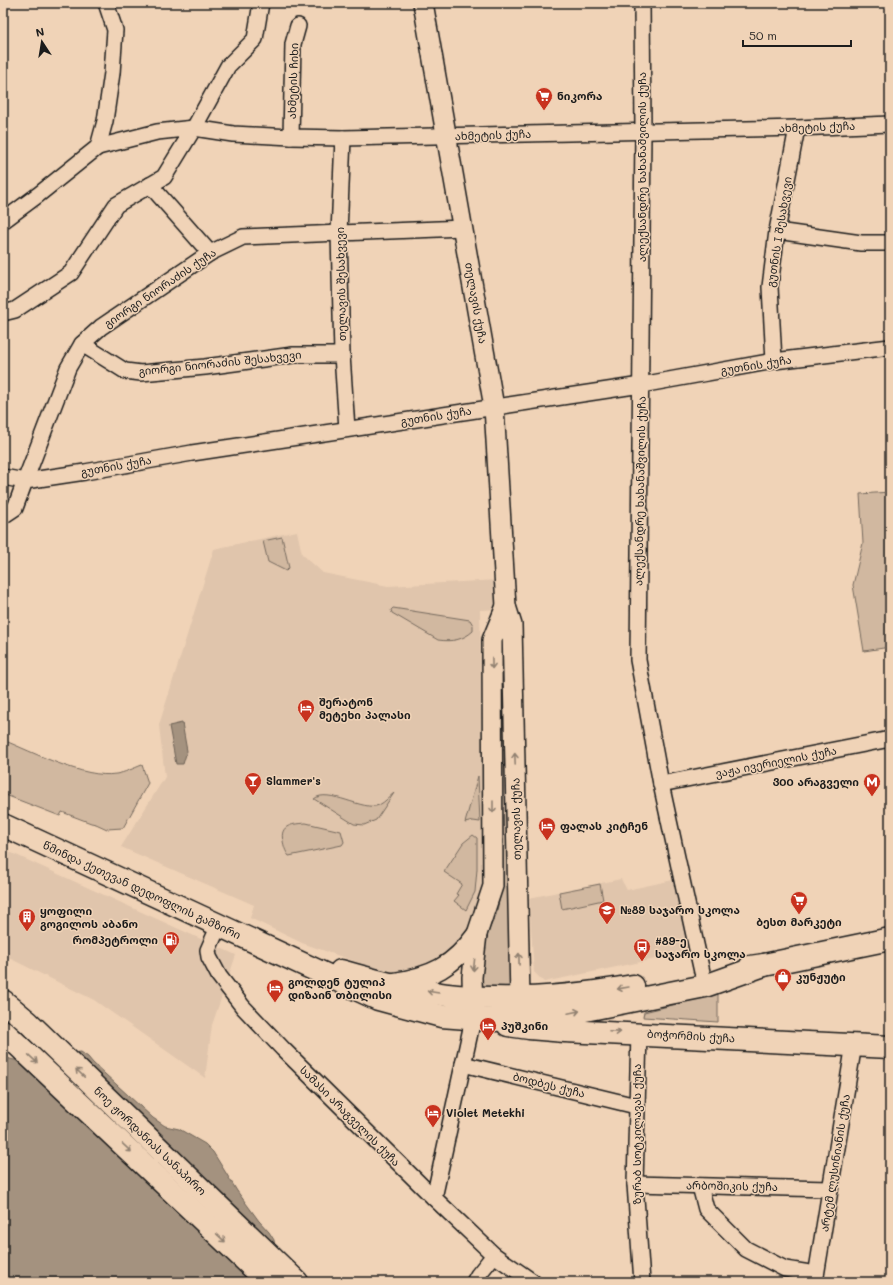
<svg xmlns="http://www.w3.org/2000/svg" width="893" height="1285" font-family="Mali,'Noto Sans Georgian',sans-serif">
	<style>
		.built { fill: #e0c5ac }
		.green { fill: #d1b8a0; stroke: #766a5e }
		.water { fill: #a4927f; stroke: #6e6357 }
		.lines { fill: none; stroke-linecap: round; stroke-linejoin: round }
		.minor-casing { stroke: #1c1c1c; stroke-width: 18 }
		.tertiary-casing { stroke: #1c1c1c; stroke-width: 22 }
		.secondary-casing { stroke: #1c1c1c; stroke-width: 25 }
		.primary-casing { stroke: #1c1c1c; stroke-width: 25 }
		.minor { stroke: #f0d3b7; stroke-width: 15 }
		.tertiary { stroke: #f0d3b7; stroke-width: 19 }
		.secondary { stroke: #f0d3b7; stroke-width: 22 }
		.primary { stroke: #f0d3b7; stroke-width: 22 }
		.oneway { stroke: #918171 }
		.labels { text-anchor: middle; stroke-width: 3; stroke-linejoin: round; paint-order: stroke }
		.street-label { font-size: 11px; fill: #1c1c1c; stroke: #f0d3b7 }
		.poi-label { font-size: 11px; font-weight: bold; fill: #1c1c1c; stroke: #f0d3b7; text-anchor: start }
	</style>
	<rect width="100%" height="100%" fill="#f0d3b7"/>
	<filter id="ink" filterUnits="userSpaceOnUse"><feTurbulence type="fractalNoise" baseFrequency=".025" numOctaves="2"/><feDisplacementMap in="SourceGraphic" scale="8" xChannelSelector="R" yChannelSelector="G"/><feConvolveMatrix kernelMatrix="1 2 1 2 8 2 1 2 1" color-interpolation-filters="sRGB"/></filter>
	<g filter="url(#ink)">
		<g class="built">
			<path d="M297 531 302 554 323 573 388 586 498 580 501 609 480 610 485 874 476 918 447 960 407 974 377 969 302 943 250 918 254 905 121 847 165 777 159 725 214 549Z"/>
			<path d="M3 849 236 955 212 1025 205 1078 94 1000 3 955Z"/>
			<path d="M621 879 627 890 673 880 689 952 544 982 534 972 529 898Z"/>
		</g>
		<g class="green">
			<path d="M890 492V647L864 651 853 585 863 543 860 494Z"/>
			<path d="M282 537 289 568 286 571 268 562 263 541Z"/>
			<path d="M393 608 470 620 473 625V631C463 640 452 642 438 640L392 613 391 610Z"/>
			<path d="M3 740C33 752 84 779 116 774 124 773 134 768 142 765L148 783 123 828 107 829 96 824 91 823 62 812 60 816 3 794Z"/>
			<path d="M501 749H505L512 984 506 989H482L479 983 480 948 496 915 503 883Z"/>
			<path d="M478 776 480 822 473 821 465 823Z"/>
			<path d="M394 793 376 820 364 825 354 824 314 799C328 787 364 812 379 805 385 802 390 796 394 793Z"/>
			<path d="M306 823 341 831 344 842 342 845 289 856C285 851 284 846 283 841 279 824 294 824 306 823Z"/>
			<path d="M473 835 477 838V869L475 892 466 910 454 901 459 895 456 894 462 884 444 872 463 843Z"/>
			<path d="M600 884 603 900 562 909 559 892Z"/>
			<path d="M718 994V1022L643 1017 644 1012Z"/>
		</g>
		<g class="water">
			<path d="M182 723 187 751 183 764H176L169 726Z"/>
			<path d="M81 1052 88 1057 93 1063 153 1118 165 1126 179 1129 205 1144 213 1152 237 1191 259 1221 269 1232 274 1240 275 1248 257 1282H3V1057L14 1060Z"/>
		</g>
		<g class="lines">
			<defs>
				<g id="minor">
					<path d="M642 3 643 131 638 660 661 784 702 972"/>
					<path d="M291 137 293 44 298 26"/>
					<path d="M343 138 339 233 342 355 347 429"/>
					<path d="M98 147 157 132 194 128 233 134 291 137 343 138 797 128 890 124"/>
					<path d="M150 185 210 253"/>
					<path d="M3 221 38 195 98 147 105 121 112 73 115 30 106 3"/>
					<path d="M777 231 861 243H890"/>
					<path d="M3 313 15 310 71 273 116 205 164 177 194 128 228 66 255 39 261 3"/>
					<path d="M82 344 125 371 141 373 205 367 293 355H342"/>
					<path d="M774 361 770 287 777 231 797 128"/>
					<path d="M3 477 25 481 68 368 82 344 101 327 210 253 243 237 463 228"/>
					<path d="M3 516 15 508 25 481 85 472 192 453 641 385 774 361 890 347"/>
					<path d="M661 784 890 739"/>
					<path d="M219 925 208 950 209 957 219 976 243 1007 283 1049 434 1198 494 1255 533 1282"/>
					<path d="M639 1033 635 1184 642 1282"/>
					<path d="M463 1064 636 1106"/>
					<path d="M635 1184 830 1189"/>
					<path d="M700 1186 706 1209 746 1249 785 1269 816 1274"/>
					<path d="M434 1198 473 1019"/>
					<path d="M474 1282 478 1275 494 1255"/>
					<path d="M815 1282 854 1044"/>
				</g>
				<g id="tertiary">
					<path d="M423 3 494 407 506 606 512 625 520 998 509 1007"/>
					<path d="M392 983C432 977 453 967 477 934"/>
					<path d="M473 1013 472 977 477 934 493 886 492 640 506 606"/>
				</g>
				<path id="secondary" d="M508 1025 529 1028 565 1031 890 1047"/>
				<g id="primary">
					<path d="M3 825 378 999 441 1016 494 1020 535 1018 560 1015 705 986 764 965"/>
					<path d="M750 967 764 965 890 939"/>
					<path d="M341 971C379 982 418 992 457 996 515 1002 576 996 633 986"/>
					<path d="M3 1001 28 1022 297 1282"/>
					<path d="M3 1031 268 1282"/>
				</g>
			</defs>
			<use href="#minor" class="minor-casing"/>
			<use href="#tertiary" class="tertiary-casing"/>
			<use href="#secondary" class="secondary-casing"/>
			<use href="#primary" class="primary-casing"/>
			<use href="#minor" class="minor"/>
			<use href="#tertiary" class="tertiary"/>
			<use href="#secondary" class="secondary"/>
			<use href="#primary" class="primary"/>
		</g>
		<defs><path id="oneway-shaft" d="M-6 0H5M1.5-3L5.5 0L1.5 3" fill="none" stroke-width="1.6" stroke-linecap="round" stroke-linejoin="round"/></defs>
		<g class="oneway">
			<use href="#oneway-shaft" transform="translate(492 663) rotate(89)"/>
			<use href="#oneway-shaft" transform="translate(515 759) rotate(-92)"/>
			<use href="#oneway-shaft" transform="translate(493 807) rotate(90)"/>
			<use href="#oneway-shaft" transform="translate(519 959) rotate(-91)"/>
			<use href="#oneway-shaft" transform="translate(474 965) rotate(96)"/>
			<use href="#oneway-shaft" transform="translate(623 988) rotate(170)"/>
			<use href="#oneway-shaft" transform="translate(433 992) rotate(-171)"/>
			<use href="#oneway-shaft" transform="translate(574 1012) rotate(-12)"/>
			<use href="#oneway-shaft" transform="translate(615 1032) rotate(2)"/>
			<use href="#oneway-shaft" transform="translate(33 1059) rotate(43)"/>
			<use href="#oneway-shaft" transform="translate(80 1073) rotate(-136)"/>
			<use href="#oneway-shaft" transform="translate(127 1148) rotate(43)"/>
			<use href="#oneway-shaft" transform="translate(221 1238) rotate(43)"/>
		</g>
	</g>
	<defs>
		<symbol id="supermarket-pin" viewBox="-11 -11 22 30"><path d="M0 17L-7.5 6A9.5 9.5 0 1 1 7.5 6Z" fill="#c8321e" stroke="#f0d3b7"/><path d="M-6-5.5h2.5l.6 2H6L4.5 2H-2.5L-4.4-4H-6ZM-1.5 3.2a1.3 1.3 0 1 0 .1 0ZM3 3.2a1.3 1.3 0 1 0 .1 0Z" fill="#fff"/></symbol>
		<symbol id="hotel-pin" viewBox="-11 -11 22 30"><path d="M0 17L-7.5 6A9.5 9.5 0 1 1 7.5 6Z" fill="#c8321e" stroke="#f0d3b7"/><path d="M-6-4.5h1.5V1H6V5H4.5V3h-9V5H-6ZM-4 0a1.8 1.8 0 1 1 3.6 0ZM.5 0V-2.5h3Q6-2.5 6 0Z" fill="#fff"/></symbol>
		<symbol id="bar-pin" viewBox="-11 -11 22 30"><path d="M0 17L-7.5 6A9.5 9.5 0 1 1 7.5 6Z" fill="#c8321e" stroke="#f0d3b7"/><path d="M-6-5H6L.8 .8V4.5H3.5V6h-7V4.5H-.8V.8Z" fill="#fff"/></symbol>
		<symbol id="metro-pin" viewBox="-11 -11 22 30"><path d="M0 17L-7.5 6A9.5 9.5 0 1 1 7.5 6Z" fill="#c8321e" stroke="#f0d3b7"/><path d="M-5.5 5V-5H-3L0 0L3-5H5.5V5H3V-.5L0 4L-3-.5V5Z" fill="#fff"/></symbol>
		<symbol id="school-pin" viewBox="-11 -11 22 30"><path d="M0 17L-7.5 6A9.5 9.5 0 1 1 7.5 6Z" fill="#c8321e" stroke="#f0d3b7"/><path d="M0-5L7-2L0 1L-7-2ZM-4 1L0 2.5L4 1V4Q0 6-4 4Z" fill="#fff"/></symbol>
		<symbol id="building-pin" viewBox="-11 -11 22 30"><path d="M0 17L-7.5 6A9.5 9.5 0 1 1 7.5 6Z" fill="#c8321e" stroke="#f0d3b7"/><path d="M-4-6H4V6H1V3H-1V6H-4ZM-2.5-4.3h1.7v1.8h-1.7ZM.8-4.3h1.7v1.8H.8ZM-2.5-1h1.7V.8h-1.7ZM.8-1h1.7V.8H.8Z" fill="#fff"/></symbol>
		<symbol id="fuel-pin" viewBox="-11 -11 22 30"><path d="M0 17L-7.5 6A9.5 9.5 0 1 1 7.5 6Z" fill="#c8321e" stroke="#f0d3b7"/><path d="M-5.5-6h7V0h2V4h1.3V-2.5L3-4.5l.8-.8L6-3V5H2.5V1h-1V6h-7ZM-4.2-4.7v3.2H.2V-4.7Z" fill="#fff"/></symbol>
		<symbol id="bus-pin" viewBox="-11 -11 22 30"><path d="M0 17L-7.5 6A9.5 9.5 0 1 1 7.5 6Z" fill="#c8321e" stroke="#f0d3b7"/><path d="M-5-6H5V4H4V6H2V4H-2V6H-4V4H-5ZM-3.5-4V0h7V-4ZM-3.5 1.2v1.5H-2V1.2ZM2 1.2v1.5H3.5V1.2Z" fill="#fff"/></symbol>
		<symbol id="shop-pin" viewBox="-11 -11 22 30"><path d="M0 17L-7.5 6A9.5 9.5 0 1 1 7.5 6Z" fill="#c8321e" stroke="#f0d3b7"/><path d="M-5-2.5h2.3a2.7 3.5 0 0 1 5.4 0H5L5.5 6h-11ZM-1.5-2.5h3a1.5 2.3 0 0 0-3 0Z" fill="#fff"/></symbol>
	</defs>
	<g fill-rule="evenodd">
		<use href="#supermarket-pin" x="534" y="86" width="20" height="27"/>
		<use href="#hotel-pin" x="296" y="698" width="20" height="27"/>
		<use href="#bar-pin" x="243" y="771" width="20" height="27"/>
		<use href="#metro-pin" x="862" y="772" width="20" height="27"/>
		<use href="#hotel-pin" x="537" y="816" width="20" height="27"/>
		<use href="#supermarket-pin" x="789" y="890" width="20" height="27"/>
		<use href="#school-pin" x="597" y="900" width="20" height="27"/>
		<use href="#building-pin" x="17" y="907" width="20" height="27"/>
		<use href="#fuel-pin" x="161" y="930" width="20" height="27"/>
		<use href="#bus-pin" x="632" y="937" width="20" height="27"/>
		<use href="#shop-pin" x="773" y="967" width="20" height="27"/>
		<use href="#hotel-pin" x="265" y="978" width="20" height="27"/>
		<use href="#hotel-pin" x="478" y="1016" width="20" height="27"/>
		<use href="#hotel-pin" x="423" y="1103" width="20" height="27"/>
	</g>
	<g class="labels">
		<g class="street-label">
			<text transform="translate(293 81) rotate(-88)" y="4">ახმეტის ჩიხი</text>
			<text transform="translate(817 127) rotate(-2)" y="4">ახმეტის ქუჩა</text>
			<text transform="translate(493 135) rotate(-2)" y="4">ახმეტის ქუჩა</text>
			<text transform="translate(642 167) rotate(-90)" y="4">ალექსანდრე ხახანაშვილის ქუჩა</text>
			<text transform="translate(779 232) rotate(-81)" y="4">გუთნის I შესახვევი</text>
			<text transform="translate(341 284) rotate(-91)" y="4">თელავის შესახვევი</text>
			<text transform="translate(160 288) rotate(-34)" y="4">გიორგი ნიორაძის ქუჩა</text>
			<text transform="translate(476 303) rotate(80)" y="4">თელავის ქუჩა</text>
			<text transform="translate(220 363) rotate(-6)" y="4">გიორგი ნიორაძის შესახვევი</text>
			<text transform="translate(756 365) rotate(-9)" y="4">გუთნის ქუჩა</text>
			<text transform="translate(436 416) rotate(-9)" y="4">გუთნის ქუჩა</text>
			<text transform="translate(116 466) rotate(-10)" y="4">გუთნის ქუჩა</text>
			<text transform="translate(640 491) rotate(-89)" y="4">ალექსანდრე ხახანაშვილის ქუჩა</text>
			<text transform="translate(776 762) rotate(-11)" y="4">ვაჟა ივერიელის ქუჩა</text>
			<text transform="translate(516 819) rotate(-91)" y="4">თელავის ქუჩა</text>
			<text transform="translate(142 890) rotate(25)" y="4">წმინდა ქეთევან დედოფლის გამზირი</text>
			<text transform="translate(691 1036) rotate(3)" y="4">ბოჭორმის ქუჩა</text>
			<text transform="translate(549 1085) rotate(14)" y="4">ბოდბეს ქუჩა</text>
			<text transform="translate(350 1116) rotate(45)" y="4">სამასი არაგველის ქუჩა</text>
			<text transform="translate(637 1134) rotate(-90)" y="4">ზურაბ სოტკილავას ქუჩა</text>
			<text transform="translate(150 1141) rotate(44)" y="4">ნოე ჟორდანიას სანაპირო</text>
			<text transform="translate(835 1163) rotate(-81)" y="4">არტემ ლუსინიანის ქუჩა</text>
			<text transform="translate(732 1186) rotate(1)" y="4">არბოშიკის ქუჩა</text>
		</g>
		<g class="poi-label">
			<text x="557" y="100">ნიკორა</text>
			<text x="319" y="706">შერატონ<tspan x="319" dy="13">მეტეხი პალასი</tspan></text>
			<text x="266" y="785">Slammer's</text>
			<text x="859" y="786" text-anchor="end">300 არაგველი</text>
			<text x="560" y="830">ფალას კიტჩენ</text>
			<text x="620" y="914">№89 საჯარო სკოლა</text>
			<text x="40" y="915">ყოფილი<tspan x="40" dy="13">გოგილოს აბანო</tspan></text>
			<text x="799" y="926" text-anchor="middle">ბესთ მარკეტი</text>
			<text x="158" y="944" text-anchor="end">რომპეტროლი</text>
			<text x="655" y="945">#89-ე<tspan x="655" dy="13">საჯარო სკოლა</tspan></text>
			<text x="796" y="981">კუნჟუტი</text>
			<text x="288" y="986">გოლდენ ტულიპ<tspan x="288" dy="13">დიზაინ თბილისი</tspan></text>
			<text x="501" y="1030">პუშკინი</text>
			<text x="446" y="1117">Violet Metekhi</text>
		</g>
	</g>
	<rect width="893" height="1285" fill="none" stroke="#f0d3b7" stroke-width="16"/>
	<rect x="8" y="8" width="877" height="1269" fill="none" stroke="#1c1c1c" stroke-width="1.5" filter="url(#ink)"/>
	<g transform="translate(42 42) rotate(348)" stroke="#f0d3b7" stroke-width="3" paint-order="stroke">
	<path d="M0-3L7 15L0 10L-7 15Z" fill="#1c1c1c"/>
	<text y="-6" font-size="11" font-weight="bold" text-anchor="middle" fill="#1c1c1c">N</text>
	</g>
	<path d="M743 40v6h108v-6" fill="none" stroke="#1c1c1c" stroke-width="2"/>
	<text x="749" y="40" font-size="12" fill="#1c1c1c" stroke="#f0d3b7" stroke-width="3" paint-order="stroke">50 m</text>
</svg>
